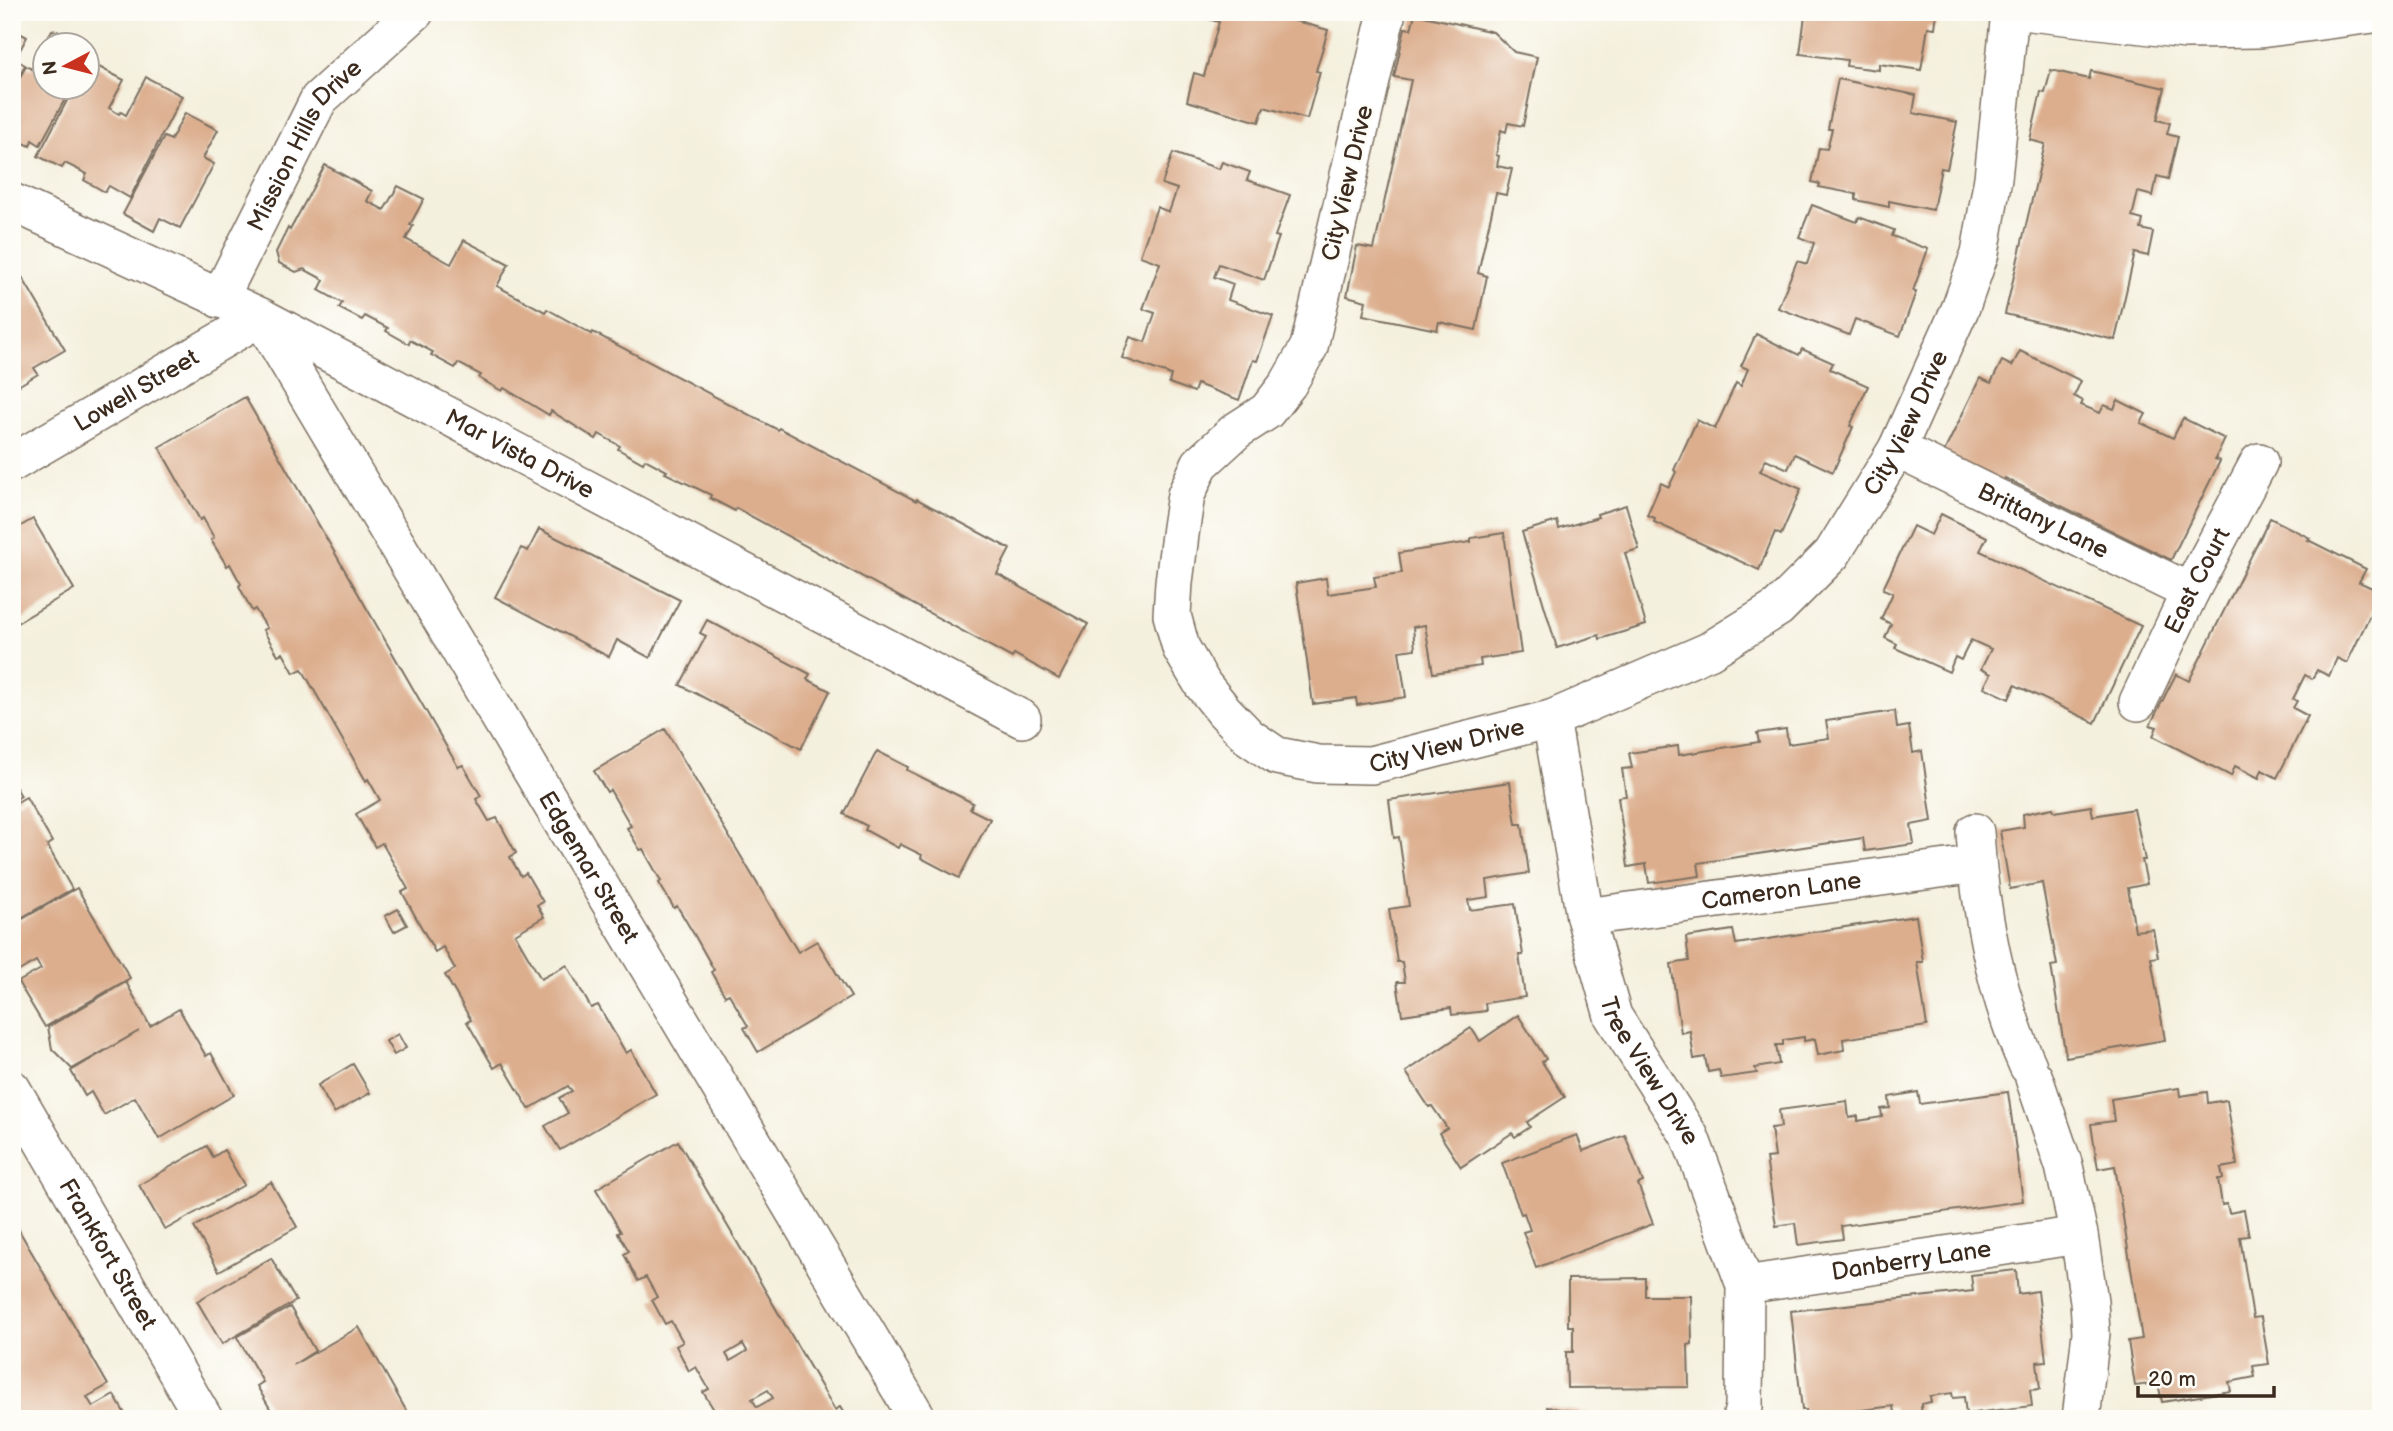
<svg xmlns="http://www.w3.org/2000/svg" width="2393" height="1431" font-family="'Balsamiq Sans',sans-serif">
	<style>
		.building { fill: #dcae8e; fill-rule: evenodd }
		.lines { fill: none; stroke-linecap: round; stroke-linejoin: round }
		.street-casing { stroke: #7c6f61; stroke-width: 40 }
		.street { stroke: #fff; stroke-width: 37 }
		.labels { text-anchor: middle; stroke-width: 6; stroke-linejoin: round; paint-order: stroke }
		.street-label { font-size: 24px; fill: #3b2a1e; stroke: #fdfcf7 }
	</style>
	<rect width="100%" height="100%" fill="#fdfcf7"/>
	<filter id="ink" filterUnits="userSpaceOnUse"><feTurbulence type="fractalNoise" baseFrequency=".0143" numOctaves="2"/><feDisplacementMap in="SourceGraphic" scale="14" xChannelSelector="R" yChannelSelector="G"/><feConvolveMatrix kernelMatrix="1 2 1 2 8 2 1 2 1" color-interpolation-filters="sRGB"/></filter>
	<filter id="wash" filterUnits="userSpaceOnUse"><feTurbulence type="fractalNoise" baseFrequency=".00686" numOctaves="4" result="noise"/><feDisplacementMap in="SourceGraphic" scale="28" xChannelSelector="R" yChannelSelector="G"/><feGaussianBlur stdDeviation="1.57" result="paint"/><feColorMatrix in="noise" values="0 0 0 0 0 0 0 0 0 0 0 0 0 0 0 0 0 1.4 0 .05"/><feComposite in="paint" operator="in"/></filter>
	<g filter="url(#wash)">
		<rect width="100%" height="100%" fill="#f4f0de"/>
		<g id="blocks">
			<g class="building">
				<path d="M1205 12H1263L1328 30 1316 71 1320 72 1307 119 1264 107 1259 122 1187 101 1194 73 1204 76 1219 22 1204 18Z"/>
				<path d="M1814 12H1937L1935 28 1928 27 1921 70 1879 64V70L1846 66 1847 60 1800 54 1805 15 1814 16Z"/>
				<path d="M1415 14 1493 32 1514 52 1537 57 1523 126 1508 123 1506 132 1501 130 1496 155 1499 156 1497 166 1512 169 1506 195 1496 193 1478 273 1487 276 1476 330 1439 322 1437 330 1363 315 1366 301 1347 296 1357 246 1374 249 1411 80 1394 77 1405 28 1411 29Z"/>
				<path d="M12 29 27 37 15 59 25 65 12 89Z"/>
				<path d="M52 30 69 34 80 46H46V88H66L70 90 40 145 32 140 30 146 18 140 16 144 12 142V92L26 66 32 69Z"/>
				<path d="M95 65 124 80 109 108 119 114 121 112 126 115 146 77 182 96 130 198 109 186 105 192 84 180 87 174 65 163 62 168 38 156 73 89 80 93 83 88H88V79Z"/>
				<path d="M2051 70 2089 79 2091 71 2165 88 2157 120 2170 123 2167 134 2178 137 2168 179 2157 176 2153 196 2138 192 2132 217 2143 220 2141 229 2153 232 2148 256 2135 253 2115 340 2005 314 2045 144 2030 140 2041 92 2045 93Z"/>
				<path d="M1838 79 1916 95 1913 113 1957 122 1947 169 1941 168 1933 210 1889 201V207L1856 200V194L1819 187 1820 184 1812 182 1819 148 1827 149 1832 129H1828Z"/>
				<path d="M185 113 218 130 203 158 214 164 180 228 160 218 154 231 123 214 164 137 171 140Z"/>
				<path d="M1173 153 1219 169 1222 162 1250 172 1247 180 1290 195 1275 236 1279 237 1264 280 1219 264 1214 277 1233 284 1228 300 1273 316 1257 361 1253 360 1239 400 1197 384 1194 392 1169 383 1171 375 1122 358 1130 337 1145 342 1155 313 1143 309 1160 263 1140 256 1157 207 1169 212 1177 189 1162 184Z"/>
				<path d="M325 165 372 191 367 201 384 210 398 186 424 199 410 225 413 226 406 239 451 264 464 240 509 264 497 286 499 287 545 312 547 309 592 334 593 332 778 430 779 428 916 501 917 499 1010 549 997 574 1088 624 1059 679 1014 654 1012 658 736 508 735 511 710 498 711 495 665 473 667 471 645 459 643 463 618 449 620 446 599 434 596 439 551 411 549 415 504 388 502 391 479 378 481 375 458 363 455 368 431 355 433 352 410 340 409 344 386 331 388 328 365 316 362 320 339 308 342 303 319 290 324 280 304 269 296 272 279 263 276 252 288 228 290 230Z"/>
				<path d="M1812 205 1857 222 1859 217 1894 230 1892 236 1928 249 1913 291 1916 292 1900 336 1855 319 1849 335 1778 308 1797 261 1807 264 1814 243 1799 237Z"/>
				<path d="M15 265 65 350 34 368 38 374 18 386 12 376V267Z"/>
				<path d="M1756 334 1799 355 1802 349 1833 363 1830 369 1868 386 1850 426 1853 427 1833 472 1795 454 1788 469 1766 459 1760 471 1801 489 1781 535 1775 532 1759 570 1654 522 1655 518 1647 515 1661 483 1669 487 1676 472 1674 470 1697 420 1715 429 1736 383 1741 386 1748 369 1741 366Z"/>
				<path d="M2020 351 2081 381 2074 396 2083 401 2081 405 2100 413 2104 405 2114 409 2118 400 2146 414 2141 423 2173 438 2183 418 2225 439 2215 459 2220 461 2171 560 2005 478 1998 491 1942 456 1980 378 1991 383 2002 361 2012 366Z"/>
				<path d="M245 397 453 758 458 767 463 765 481 796 476 799 489 821 497 818 516 853 510 857 521 876 526 873 543 902 537 905 544 917 515 934 541 979 567 965 591 1008 598 1005 626 1053 631 1050 656 1094 560 1150 545 1126 568 1113 559 1098 572 1091 568 1086 529 1109 502 1063 494 1068 467 1022 471 1020 445 975 455 969 443 947 435 952 402 892 408 889 382 843 375 847 356 814 380 800 368 779 366 781 302 669 294 673 283 653 278 655 263 630 267 628 255 609 252 611 239 586 241 584 230 564 227 566 211 540 214 538 203 518 200 520 159 447Z"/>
				<path d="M1626 505 1639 549 1625 553 1646 625 1600 639 1599 635 1557 648 1522 532 1557 521 1559 529 1598 517 1597 514Z"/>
				<path d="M1941 514 1987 537 1980 551 2141 626 2095 723 2015 685 2009 699 1984 687 1991 674 1981 669 1991 649 1971 640 1961 660 1955 657 1949 672 1895 648 1897 644 1885 638 1891 624 1881 619 1893 593 1883 589 1913 526 1931 535Z"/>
				<path d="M2270 518 2310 538 2308 540 2366 569 2359 582 2381 592 2347 663 2337 658 2329 676 2317 670 2312 679 2305 675 2293 699 2297 701 2293 708 2308 716 2277 778 2262 770 2259 778 2235 766 2231 776 2153 736 2157 727 2150 725 2176 674 2189 681Z"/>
				<path d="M33 519 74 589 12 626V531Z"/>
				<path d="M539 529 680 600 650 658 617 640 609 657 495 597 521 548 528 551Z"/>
				<path d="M1504 533 1521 653 1480 659 1481 666 1433 673 1425 625 1413 627 1415 649 1399 651 1406 697 1357 705 1356 698 1313 704 1296 583 1326 578 1328 594 1376 587 1374 577 1402 573 1399 553 1471 542V538Z"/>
				<path d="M707 620 810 674 807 679 830 691 801 749 680 685 706 636 700 633Z"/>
				<path d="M1895 711 1897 728 1909 726 1913 753 1922 751 1932 821 1911 825 1914 844 1865 851 1863 838 1698 863 1700 876 1649 883 1646 864 1628 867 1618 797 1626 796 1622 769 1632 768 1629 753 1678 746 1679 755 1759 742 1757 733 1786 729 1788 744 1829 738 1826 721Z"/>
				<path d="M665 729 798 952 817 941 851 997 758 1052 744 1028 748 1026 729 994 725 996 711 972 714 970 695 936 677 906 674 908 659 883 661 881 643 849 640 850 627 828 631 826 610 790 607 792 594 771Z"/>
				<path d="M877 751 908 767 907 770 973 803 970 809 990 819 959 878 921 858 922 855 900 844 898 848 865 830 867 826 844 814Z"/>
				<path d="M12 781 21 796 12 801Z"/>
				<path d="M1510 782 1516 824H1522L1529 873 1487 880 1489 897 1468 900 1470 910 1515 904 1523 955H1519L1525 997 1485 1003 1486 1011 1452 1015 1451 1008 1402 1015 1397 982H1405L1402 962H1397L1389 909 1409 906 1399 837 1394 838 1389 800Z"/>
				<path d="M26 797 52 842 47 845 72 889 12 923V805Z"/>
				<path d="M2091 806 2093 816 2134 809 2145 860H2142L2147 884 2128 888 2135 931 2153 929 2158 957 2151 958 2165 1040 2066 1057 2051 966 2057 965 2042 883 2010 889 2000 831 2024 827 2023 814 2053 808 2055 812Z"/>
				<path d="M77 888 130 978 45 1027 18 982 41 969 36 961 14 974 12 971V925Z"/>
				<path d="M398 909 407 925 394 932 385 916Z"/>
				<path d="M1916 916 1923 962H1917L1927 1026 1843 1039 1844 1050 1818 1055 1815 1039 1804 1041V1037L1783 1040V1045H1776L1779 1064 1755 1068 1757 1073 1721 1078 1719 1070 1708 1072 1705 1057 1694 1059 1690 1031 1681 1033 1671 964 1689 961 1686 937 1733 930 1736 944Z"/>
				<path d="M126 982 150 1026 179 1009 206 1056 211 1053 234 1095 159 1139 135 1097 104 1115 91 1092 85 1096 71 1071 139 1031 72 1069 52 1049 48 1027Z"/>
				<path d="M1518 1015 1546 1059 1542 1062 1565 1097 1527 1122 1530 1127 1515 1137 1512 1133 1461 1167 1439 1133 1447 1128 1432 1106 1429 1107 1406 1072 1471 1028 1480 1041Z"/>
				<path d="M398 1034 406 1048 394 1055 386 1041Z"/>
				<path d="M353 1064 370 1093 334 1113 318 1085Z"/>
				<path d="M2179 1088 2180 1096 2207 1092 2208 1103 2227 1100 2237 1165 2221 1168 2223 1179H2218L2222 1205 2227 1204 2229 1213 2244 1210 2249 1236 2240 1237 2253 1318 2261 1317 2269 1364 2253 1366 2255 1377 2229 1382 2231 1391 2162 1402 2158 1383 2135 1386 2128 1341 2142 1339 2115 1166 2098 1169 2091 1124 2114 1121 2111 1099Z"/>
				<path d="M1918 1092 1920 1104 2008 1092 2023 1201 1841 1226 1843 1239 1798 1245 1795 1223 1776 1226 1766 1158 1775 1157 1771 1128 1781 1127 1779 1110 1847 1101 1849 1118 1858 1116V1121L1882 1117 1881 1109 1890 1108 1889 1097Z"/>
				<path d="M1577 1135 1583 1151 1625 1135 1643 1182 1638 1184 1653 1224 1536 1268 1523 1232 1530 1230 1524 1213 1521 1214 1502 1163Z"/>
				<path d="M678 1141 835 1410 840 1407 847 1419H727L722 1410 716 1413 703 1392 709 1389 696 1367 689 1371 676 1346 683 1342 671 1321 665 1324 652 1300 657 1297 646 1277 638 1281 624 1254 629 1251 618 1233 621 1232 596 1189ZM743 1344 747 1351 730 1361 726 1354ZM768 1390 773 1398 757 1407 752 1399Z"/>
				<path d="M207 1146 213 1157 224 1150 244 1185 165 1230 139 1185Z"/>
				<path d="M271 1182 297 1227 219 1271 194 1227Z"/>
				<path d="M12 1218 108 1385 87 1397 93 1407 114 1395 128 1419H14L12 1415Z"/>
				<path d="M271 1258 296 1301 222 1344 197 1301Z"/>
				<path d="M2016 1270 2018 1294 2038 1291 2046 1361 2037 1362 2040 1389 2030 1390 2032 1406 1966 1414 1964 1397 1953 1398 1952 1393 1930 1396 1931 1402 1921 1404 1922 1419H1895L1893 1406 1847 1412V1416L1807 1419 1806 1410H1802L1791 1311 1973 1291 1971 1275Z"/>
				<path d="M1645 1278V1296H1691L1692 1344 1688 1345 1689 1387 1567 1388 1566 1352H1573V1326H1568V1279Z"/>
				<path d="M290 1307 315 1351 293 1365 359 1327 411 1419H276L257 1386 263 1382 237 1337Z"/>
				<path d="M1547 1407 1611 1417V1419H1545Z"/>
			</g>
		</g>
	</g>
	<g filter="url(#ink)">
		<use href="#blocks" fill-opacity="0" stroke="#7c6f61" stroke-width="2"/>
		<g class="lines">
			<defs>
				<g id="street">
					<path id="s1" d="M1387 12 1309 347 1288 384 1267 411 1236 431 1200 464 1186 495 1181 527 1174 582 1172 615 1181 648 1203 685 1224 711 1249 737 1277 756 1318 764 1371 765 1551 719 1709 651 1778 608 1832 554 1897 449 1961 307 1980 253 1993 178 2010 12"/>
					<path d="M2030 12 2186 30 2260 29 2381 13"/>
					<path id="s2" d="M12 202 261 317 1022 719"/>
					<path id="s3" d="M219 299 319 99 415 12"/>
					<path id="s4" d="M1897 449 2190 592"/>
					<path id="s5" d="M12 463 261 317 918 1419"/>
					<path id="s6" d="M2138 702 2190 592 2259 462"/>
					<path id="s7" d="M1551 719 1585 917 1613 1016 1690 1137 1745 1285 1744 1407 1741 1419"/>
					<path d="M1975 832C1979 908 1996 996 2028 1066"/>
					<path id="s8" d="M1585 917 1977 864"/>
					<path d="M2034 1078 2064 1166 2079 1235 2089 1301 2091 1333 2081 1419"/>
					<path id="s9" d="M12 1089 204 1419"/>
					<path id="s10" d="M1745 1285 2079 1235"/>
				</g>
			</defs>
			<use href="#street" class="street-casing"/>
			<use href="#street" class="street"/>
		</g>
	</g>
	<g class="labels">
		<g class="street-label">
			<text dy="8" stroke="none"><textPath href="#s3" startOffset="177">Mission Hills Drive</textPath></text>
			<text transform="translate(1347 183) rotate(-77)" y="8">City View Drive</text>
			<text dy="8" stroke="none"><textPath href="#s5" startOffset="144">Lowell Street</textPath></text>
			<text dy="8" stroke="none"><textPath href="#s1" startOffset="1603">City View Drive</textPath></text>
			<text dy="8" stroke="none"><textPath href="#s2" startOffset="567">Mar Vista Drive</textPath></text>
			<text dy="8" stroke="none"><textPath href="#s4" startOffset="163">Brittany Lane</textPath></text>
			<text dy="8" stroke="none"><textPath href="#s6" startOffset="135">East Court</textPath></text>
			<text dy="8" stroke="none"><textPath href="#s1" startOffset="1015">City View Drive</textPath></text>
			<text dy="8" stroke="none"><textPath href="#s5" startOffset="929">Edgemar Street</textPath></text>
			<text dy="8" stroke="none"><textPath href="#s8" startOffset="198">Cameron Lane</textPath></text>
			<text dy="8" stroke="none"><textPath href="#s7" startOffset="369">Tree View Drive</textPath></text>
			<text dy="8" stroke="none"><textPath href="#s9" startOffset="191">Frankfort Street</textPath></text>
			<text dy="8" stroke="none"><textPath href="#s10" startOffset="168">Danberry Lane</textPath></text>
		</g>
	</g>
	<rect width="2393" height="1431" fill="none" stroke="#fdfcf7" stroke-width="42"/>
	<g transform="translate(66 66) rotate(263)"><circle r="33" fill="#fdfcf7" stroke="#afa8a0" stroke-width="2"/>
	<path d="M0-5L12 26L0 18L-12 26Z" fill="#c8321e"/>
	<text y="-10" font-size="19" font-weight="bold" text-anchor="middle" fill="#3b2a1e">N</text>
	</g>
	<path d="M2138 1386v10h136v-10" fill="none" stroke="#3b2a1e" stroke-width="3.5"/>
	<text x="2148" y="1386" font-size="21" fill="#3b2a1e" stroke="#fdfcf7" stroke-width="5" paint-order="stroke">20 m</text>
</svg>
